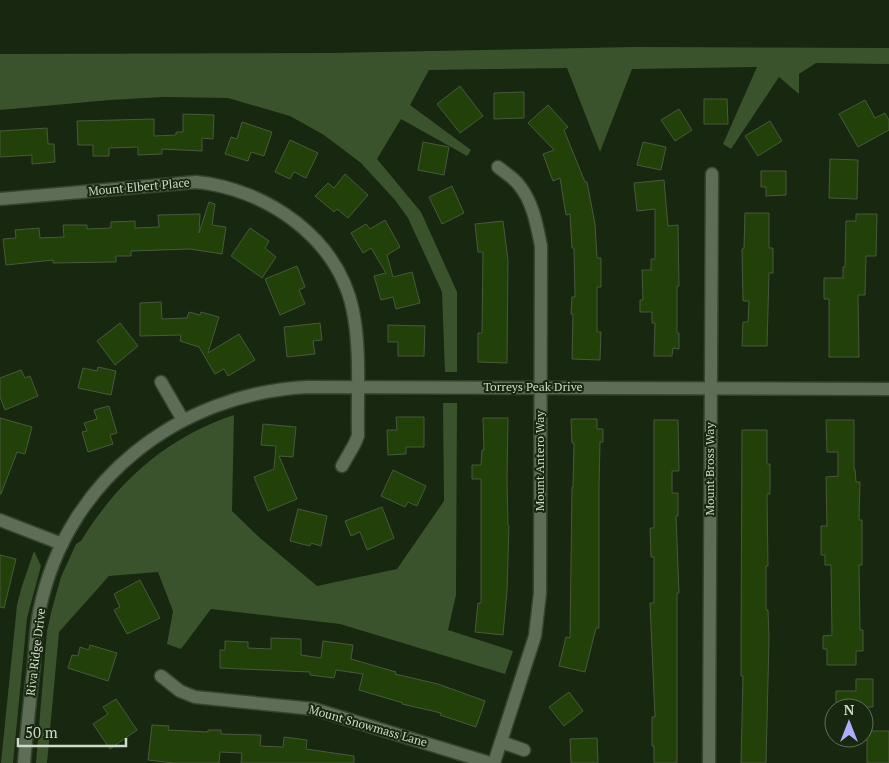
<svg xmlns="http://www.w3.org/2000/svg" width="889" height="763" font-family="'PT Serif',serif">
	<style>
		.green { fill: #3b532c }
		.building { fill: #224108; stroke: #48593e }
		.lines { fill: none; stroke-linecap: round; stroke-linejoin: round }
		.minor-casing { stroke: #35442d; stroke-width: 15 }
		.minor { stroke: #5e6d55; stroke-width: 12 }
		.labels { text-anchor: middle; stroke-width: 4; stroke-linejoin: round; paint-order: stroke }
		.street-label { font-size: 12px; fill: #d0dacb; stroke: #18270f }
	</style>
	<rect width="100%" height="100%" fill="#18270f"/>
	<g class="green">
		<path d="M634 47 889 48V64L816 63 799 74V94L779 77 731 149 723 144 757 67 632 69 600 152 567 68 429 70 410 105 471 150 467 156 401 119 377 159 421 212 457 292V372H445L442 292 408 218 395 200 361 163 324 135 290 116 228 98 164 97 110 100 0 110V54L330 53Z"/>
		<path d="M443 403H457L456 595 448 630 513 651 505 674 340 624 211 609 181 649 167 644 173 611 158 572 109 576 59 632 47 763H36L47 631 52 609 61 577 76 544 81 541C117 482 167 437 234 415L232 511 260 538 317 586 397 569 444 501Z"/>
		<path d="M34 551 41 566 27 618 13 763H1L17 605 22 586Z"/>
	</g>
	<g class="building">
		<path d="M460 86 483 116 460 133 437 104Z"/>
		<path d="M524 92V118L494 119V93Z"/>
		<path d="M704 99H727L728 124H704Z"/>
		<path d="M865 100 875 118 885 113 889 120V130L858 147 839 114Z"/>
		<path d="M548 105 568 127 564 130 585 182H587L595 224 597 258H601V287H597V332H601L600 360 572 359 573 314H571L572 297H575L574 248H572L570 214 566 215 560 178 553 181 543 154 554 150 528 123Z"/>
		<path d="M679 109 692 130 675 141 661 120Z"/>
		<path d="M183 114 214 115 213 139 202 138V151L162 149V154L138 155V147L109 148V156H93V145H78L77 121 154 119V136L176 135V132H183Z"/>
		<path d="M770 121 782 141 758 156 745 136Z"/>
		<path d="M242 122 272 132 264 156 251 152 248 161 225 154 231 137 237 139Z"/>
		<path d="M47 128 48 144H54L55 162 32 164V155L0 157V131Z"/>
		<path d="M290 140 318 153 306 178 294 172 290 179 275 172Z"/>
		<path d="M423 142 449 147 444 175 418 170Z"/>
		<path d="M643 142 666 147 661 170 637 165Z"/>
		<path d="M830 159 858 160 857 199 829 198Z"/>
		<path d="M761 171H786V195L766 196V187H761Z"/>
		<path d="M345 174 368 195 348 218 337 209 334 212 315 196 328 183 334 188Z"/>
		<path d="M664 180 668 226 678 225 679 286H677V333H679V349L673 348 672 356H654L655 323H652V312H640V300H643L642 270H651V259H655V209L637 211 634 183Z"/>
		<path d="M452 186 464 213 442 224 429 197Z"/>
		<path d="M209 202 215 204 212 225 226 227 222 254 190 249 131 251V256H116V262L53 263V260L6 265 3 239 16 238 15 230 39 228 40 238 64 237 63 225H87V229L111 228V222L135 221V228L159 227 158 215 200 214 199 233Z"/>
		<path d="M745 213H769V248H773V273H769L767 346H742L743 322H748L749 301H743L742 249 744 248Z"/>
		<path d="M856 214H877L876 256H866L865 295H858L859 357H829V299H824V278H843V267H845L846 221H856Z"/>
		<path d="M385 220 400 247 387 255 393 277 412 272 420 303 396 309 393 297 381 300 374 276 386 273 371 248 363 253 351 233 366 224 370 229Z"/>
		<path d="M503 221 508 260 507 363 478 362V333H482L483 252H478L475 224Z"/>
		<path d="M250 228 269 241 265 248 276 257 262 278 231 256Z"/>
		<path d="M297 266 305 287 299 290 305 304 280 315 265 279Z"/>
		<path d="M161 302 162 319 187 318 189 312 200 315 201 312 219 317 208 353 239 334 255 360 228 376 224 369 215 374 199 347 180 341 181 335 140 336V303Z"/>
		<path d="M120 323 138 346 115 365 97 341Z"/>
		<path d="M320 323 322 340 313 341 315 354 287 357 284 327Z"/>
		<path d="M388 325 425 326 424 356H398V342H388Z"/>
		<path d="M98 367 116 371 111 395 78 388 83 368 97 371Z"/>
		<path d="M21 370 25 378 30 376 38 396 5 410 0 397V378Z"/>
		<path d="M109 406 117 433 110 435 113 444 88 452 82 432 87 431 84 423 97 419 94 410Z"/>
		<path d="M396 417H424V447H406V454L388 455 387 430H397Z"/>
		<path d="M0 418 32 427 25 454 17 452 1 494H0Z"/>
		<path d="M483 418H508L507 479 508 525 509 526 507 591 503 635 475 632 478 603H481V479H472V465H481L482 450H484Z"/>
		<path d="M571 419H597V429H603V442H600L599 487V628H596L585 672 559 666 566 637 570 638 572 487H573L574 443H572Z"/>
		<path d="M654 420H678L679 471H672V493H678V516H676L679 593H677V763H654V746H652V717H655L650 603H654V557H651L650 528H654Z"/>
		<path d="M826 420H854V469H855L856 482H860L859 520H862V565H859L860 630H863V651H856V665H827V649H823V636L832 635 831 565H825V555H821V526H827L826 477 838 476V452H827Z"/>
		<path d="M263 424 296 427 293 457 279 456 297 499 268 511 254 477 274 469 276 446 261 445Z"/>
		<path d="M742 430H767V464H770V494H767L768 566H766V610H768L769 639 766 763H741L743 676H741V647Z"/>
		<path d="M393 470 426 486 417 506 408 502 405 507 381 496Z"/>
		<path d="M382 507 394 538 367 550 360 532 351 536 345 521Z"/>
		<path d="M298 509 327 516 321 546 311 543 310 546 290 541Z"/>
		<path d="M0 555 16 559 4 608 0 607Z"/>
		<path d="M140 580 160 618 127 634 114 610 120 607 114 594Z"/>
		<path d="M271 638 301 639V655L321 658 323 641 353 645 351 659 396 672 395 674 438 684 485 701 476 727 440 715 441 713 402 704 403 703 359 690 363 674 336 670 334 678 310 675V672L220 668V650H225V641L248 642V648L271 649Z"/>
		<path d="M90 645 117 653 108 681 68 668 72 655 78 656 80 647 89 650Z"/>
		<path d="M856 679H873V707L836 708V691H856Z"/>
		<path d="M569 692 583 711 564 726 549 707Z"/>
		<path d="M116 699 137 730 110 749 93 724 108 714 103 707Z"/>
		<path d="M152 725 169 726 168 730 208 732V730H221V734L261 735 260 746 283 747 284 737 307 740 306 749 354 756V763H241L242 753 220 752 219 763H174L148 760Z"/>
		<rect x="867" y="731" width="22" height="32"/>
		<path d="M597 738 598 763H571L570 739Z"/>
	</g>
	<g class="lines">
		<defs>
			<g id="minor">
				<path d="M0 199 196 182C267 189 338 238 353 311 361 351 357 395 358 436L354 445 342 466"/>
				<path d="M161 382 183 420"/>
				<path d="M0 520 62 544"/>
				<path d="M161 676 180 691 195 697 314 709 490 763"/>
				<path d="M501 742 524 750"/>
				<path d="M24 763C27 730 30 697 34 665 35 646 36 626 40 608 67 480 178 394 307 387L889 389"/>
				<path d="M494 763 535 636 540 593 541 246C537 226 533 202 519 185 514 178 505 173 498 167"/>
				<path d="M709 763 712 174"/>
			</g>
		</defs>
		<use href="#minor" class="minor-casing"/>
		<use href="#minor" class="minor"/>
	</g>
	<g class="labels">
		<g class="street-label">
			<text transform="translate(139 187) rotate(-5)" y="4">Mount Elbert Place</text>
			<text x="533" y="391">Torreys Peak Drive</text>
			<text transform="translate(540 461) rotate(-90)" y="4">Mount Antero Way</text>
			<text transform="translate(710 469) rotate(-90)" y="4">Mount Bross Way</text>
			<text transform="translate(36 652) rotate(-83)" y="4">Riva Ridge Drive</text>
			<text transform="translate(368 726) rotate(16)" y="4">Mount Snowmass Lane</text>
		</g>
	</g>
	<g transform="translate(849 723)"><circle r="24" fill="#18270f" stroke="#626f5a"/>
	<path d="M0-4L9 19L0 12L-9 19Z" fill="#afaefa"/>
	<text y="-8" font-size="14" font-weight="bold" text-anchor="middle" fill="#d0dacb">N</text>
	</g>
	<path d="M18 738v8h108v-8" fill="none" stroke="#d0dacb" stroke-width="2.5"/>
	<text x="25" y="738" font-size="15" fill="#d0dacb" stroke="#18270f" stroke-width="4" paint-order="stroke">50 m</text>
</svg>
